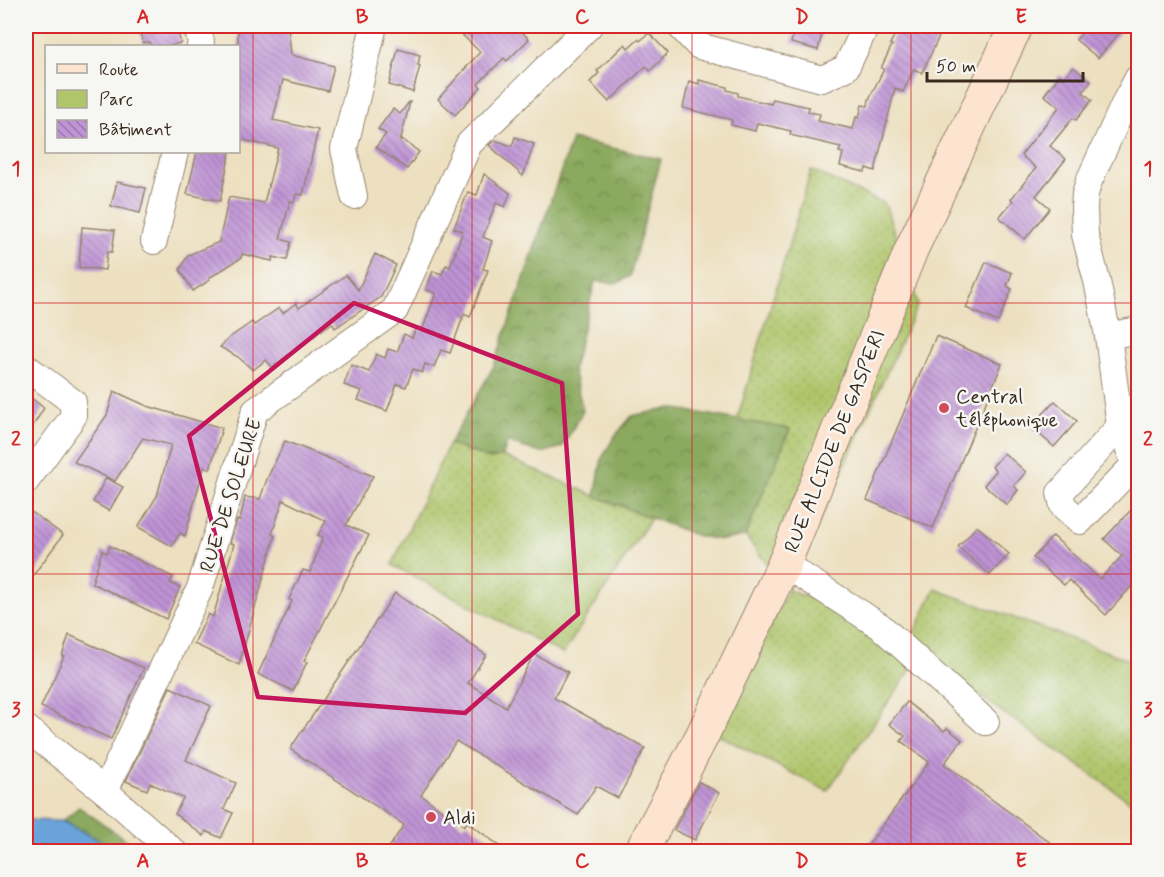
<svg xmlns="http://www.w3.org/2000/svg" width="1164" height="877" font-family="Mynerve,sans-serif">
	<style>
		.green { fill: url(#green-dots); stroke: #757844; stroke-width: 1.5 }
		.forest { fill: url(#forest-crowns); stroke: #636a3e; stroke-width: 1.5 }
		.water { fill: #69a3d9; stroke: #52667c; stroke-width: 1.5 }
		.building { fill: url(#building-back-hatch) }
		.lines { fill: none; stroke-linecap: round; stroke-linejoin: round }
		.street-casing { stroke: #94856f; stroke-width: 28 }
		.secondary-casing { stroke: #94856f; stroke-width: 35 }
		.street { stroke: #fff; stroke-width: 26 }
		.secondary { stroke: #fde4d0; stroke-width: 33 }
		.marked { fill: none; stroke: #c2185b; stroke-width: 4.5; stroke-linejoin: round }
		.grid { fill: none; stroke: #d62828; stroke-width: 1.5; stroke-opacity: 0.55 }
		.poi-dot { fill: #d1495b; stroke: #f6f6f2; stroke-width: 2 }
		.labels { text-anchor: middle; stroke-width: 5; stroke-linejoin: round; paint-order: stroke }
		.poi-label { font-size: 20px; fill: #3b2a1e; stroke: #f6f6f2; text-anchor: start }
		.street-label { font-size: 20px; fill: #3b2a1e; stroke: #f6f6f2 }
		.neatline { fill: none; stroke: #d62828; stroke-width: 2 }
		.grid-label { font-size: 20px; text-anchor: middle; font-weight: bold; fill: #d62828 }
	</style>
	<defs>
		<pattern id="green-dots" width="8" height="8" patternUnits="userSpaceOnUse" patternTransform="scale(1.5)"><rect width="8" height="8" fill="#afc56a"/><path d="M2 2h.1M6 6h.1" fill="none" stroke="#97a95b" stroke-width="1.8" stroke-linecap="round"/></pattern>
		<pattern id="forest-crowns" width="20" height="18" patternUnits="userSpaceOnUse" patternTransform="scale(1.5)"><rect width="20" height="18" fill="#8baa5e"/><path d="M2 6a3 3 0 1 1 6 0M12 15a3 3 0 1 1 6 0" fill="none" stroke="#738b4d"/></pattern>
		<pattern id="building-back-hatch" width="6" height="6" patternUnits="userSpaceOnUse" patternTransform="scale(1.5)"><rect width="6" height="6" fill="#bf93d5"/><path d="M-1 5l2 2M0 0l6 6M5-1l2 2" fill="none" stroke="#9c78ac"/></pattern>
	</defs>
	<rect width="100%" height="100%" fill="#f6f6f2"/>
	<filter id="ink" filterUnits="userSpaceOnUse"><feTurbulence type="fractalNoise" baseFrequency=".0167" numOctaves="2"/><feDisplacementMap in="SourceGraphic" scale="12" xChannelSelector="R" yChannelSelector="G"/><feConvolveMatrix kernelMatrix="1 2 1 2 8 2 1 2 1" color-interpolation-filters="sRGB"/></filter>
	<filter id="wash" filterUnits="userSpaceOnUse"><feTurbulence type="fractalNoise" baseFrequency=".008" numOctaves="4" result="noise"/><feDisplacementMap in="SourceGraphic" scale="24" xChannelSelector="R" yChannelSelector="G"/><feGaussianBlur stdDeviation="1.35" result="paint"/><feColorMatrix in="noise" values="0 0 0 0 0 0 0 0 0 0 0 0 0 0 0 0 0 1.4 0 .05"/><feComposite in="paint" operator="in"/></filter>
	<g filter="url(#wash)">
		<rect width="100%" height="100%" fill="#ede0c0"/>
		<g class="green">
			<path d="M811 170 885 204 918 304 788 590 912 637 935 589 1138 663V807L921 655 827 791 718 735 788 590 745 536 790 429 737 420Z"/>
			<path d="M449 444 490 459 503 456 595 496 651 518 563 654 392 565Z"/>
		</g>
		<g class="forest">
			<path d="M572 139 661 159 630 276 618 283 595 281 573 369 583 411 562 447 541 453 507 442 503 456 490 459 449 444 493 368Z"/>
			<path d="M671 408 790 429 745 536 722 540 698 536 595 496 602 458 615 436 632 416Z"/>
			<path d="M79 807 142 851H120L62 821Z"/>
		</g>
		<path class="water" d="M26 820 62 821 120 851H26Z"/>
		<g id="blocks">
			<g class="building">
				<path d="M138 26H181L182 31 178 33 181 43 169 46H151L149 42 143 43Z"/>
				<path d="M238 26H288L291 55 334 66 328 91 283 80 273 120 318 130 303 195 296 194 294 202 290 201 280 239 291 242 287 260 273 257 272 261 242 254 241 258 209 278 210 280 193 291 180 270 188 255 219 242 229 197 264 203 278 148 238 139Z"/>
				<path d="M453 26H516L529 39 507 61 504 58 478 84 481 87 455 115 438 99 480 52Z"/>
				<path d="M796 26H824L818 50 791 43Z"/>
				<path d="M899 26H944L922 73 914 69 903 92 895 88 875 171 866 168 865 172 840 166 843 153 839 152 841 147 790 135 791 131 757 123 755 131 731 125 732 120 683 108 689 81 699 84V80L727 87V90L738 93V96L771 104 773 99 809 107 808 112 820 114 818 121 853 129 856 117 859 118 862 105 868 106 869 99 884 69 881 68 892 45 890 44Z"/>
				<path d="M1088 26H1125L1098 58 1076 40Z"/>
				<path d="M649 33 668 53 650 71 646 66 609 102 590 82 599 73 597 71 625 44 628 48 638 39 640 41Z"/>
				<path d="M398 49 420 55 418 65 420 66 413 92 389 85Z"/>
				<path d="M1073 67 1091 81 1083 92 1092 100 1076 120 1073 118 1050 146 1066 159 1036 196 1050 208 1025 239 999 217 1013 201 1011 199 1036 168 1021 155 1059 107 1044 95 1060 75 1064 78Z"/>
				<path d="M409 102H410L400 142 402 139 419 152 407 169 376 147 386 134 378 129 393 109 400 114Z"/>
				<path d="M515 137 534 144 523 176 489 145 495 140 512 146Z"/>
				<path d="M197 152H230L220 201 187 194Z"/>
				<path d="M484 174 510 193 505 207 496 203 483 237 492 241 483 269 488 270 470 317 464 314 450 353 441 350 434 367 425 364 422 373 413 369 406 387 397 384 387 411 358 400 362 391 344 385 351 365 369 372 376 354 385 358 388 349 397 352 404 334 412 338 416 328 422 331 436 293 426 290 433 271 442 274 446 265 450 267 463 231 454 228 468 192 477 195Z"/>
				<path d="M117 182 146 188 140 213 111 206Z"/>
				<path d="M82 227 115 230 112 252H107L105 270 79 267Z"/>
				<path d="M375 254 396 265 381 297 335 328 332 323 272 367 266 360 253 370 238 357 220 347 229 338 252 322 254 325 279 308 283 313 296 303 299 308 346 275 358 290Z"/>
				<path d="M986 262 1012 273 1007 286 1012 289 998 322 966 308Z"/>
				<path d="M936 336 1002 364 933 528 867 500Z"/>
				<path d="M114 391 147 406 222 428 210 469 204 467 185 536 180 533 172 546 138 527 157 496 171 445 143 438 115 481 74 462 107 415Z"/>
				<path d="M26 394 44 408 26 437Z"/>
				<path d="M1055 401 1077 421 1054 447 1031 427Z"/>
				<path d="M285 441 373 476 346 525 369 535 304 661 307 662 293 691 258 674 292 601 289 599 303 570 310 572 323 537 318 535 326 521 283 500 272 534 275 536 239 665 194 644 208 614 213 617 234 544 230 543 237 520H240L245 497 260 499 267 479Z"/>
				<path d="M1004 453 1026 472 1014 486 1018 490 1007 505 984 485 996 471 992 467Z"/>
				<path d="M106 478 123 487 109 511 93 502Z"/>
				<path d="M26 508 63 535 26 585Z"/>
				<path d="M1130 511 1138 519V579L1106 615 1069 580 1064 585 1033 558 1053 536 1100 579 1122 556 1104 539Z"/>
				<path d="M977 526 1009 554 990 575 958 547Z"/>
				<path d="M110 546 173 577 170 583 180 587 166 619 92 583 102 551 107 553Z"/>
				<path d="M395 593 486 655 468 683 506 707 534 654 568 672 554 698 645 748 618 798 596 786 578 815 456 741 421 795 464 826 467 822 508 852H386L404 825 290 749Z"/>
				<path d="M69 635 144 668 111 739 41 707 64 656H62Z"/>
				<path d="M170 687 211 706 186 760 236 783 224 809 233 813 221 838 206 831 204 836 175 814 183 798 150 783 147 790 126 781Z"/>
				<path d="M907 702 944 731 947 728 962 740 944 764 1063 852H863L929 762 901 741 905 736 889 724Z"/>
				<path d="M699 782 719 793 695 840 674 830Z"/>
			</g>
		</g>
	</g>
	<g filter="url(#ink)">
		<use href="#blocks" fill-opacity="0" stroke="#94856f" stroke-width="1.5"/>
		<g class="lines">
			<defs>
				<g id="street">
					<path d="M196 26 201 41 200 46"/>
					<path d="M680 26 699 46 822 79 846 68 866 26"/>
					<path d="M1138 78 1127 98 1089 181 1085 194 1084 208 1085 235 1097 281 1108 336 1120 426 1135 464 1138 467"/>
					<path d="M354 196 344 149 374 26"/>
					<path d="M154 241 175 152"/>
					<path d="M1108 336 1138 330"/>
					<path d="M26 367 73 402V417L26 481"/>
					<path d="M1120 426 1060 493 1063 506 1080 521 1135 464"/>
					<path d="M784 564 880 626 986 722"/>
					<path d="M26 728 105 791 174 852"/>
					<path d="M105 791 200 588 255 411 395 310 469 144 589 26"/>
				</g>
				<path id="secondary" d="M641 852 702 736 784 564 912 248 1016 26"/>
			</defs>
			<use href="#street" class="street-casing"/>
			<use href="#secondary" class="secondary-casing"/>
			<use href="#street" class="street"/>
			<use href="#secondary" class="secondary"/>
		</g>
	</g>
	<path class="marked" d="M354 303 562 383 578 614 465 713 258 697 189 436Z"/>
	<path class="grid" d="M253 26V852M472 26V852M692 26V852M911 26V852M26 303H1138M26 574H1138"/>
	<g class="poi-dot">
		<circle cx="944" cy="408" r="6"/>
		<circle cx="431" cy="817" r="6"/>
	</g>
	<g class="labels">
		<g class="poi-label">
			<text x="956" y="403">Central<tspan x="956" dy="23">téléphonique</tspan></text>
			<text x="443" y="824">Aldi</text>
		</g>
		<g class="street-label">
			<text transform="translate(834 441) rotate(-68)" y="7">RUE ALCIDE DE GASPERI</text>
			<text transform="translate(230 495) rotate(-72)" y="7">RUE DE SOLEURE</text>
		</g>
	</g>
	<rect width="1164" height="877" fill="none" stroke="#f6f6f2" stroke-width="66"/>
	<rect x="45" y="45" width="195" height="108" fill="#f6f6f2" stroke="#aba49d" stroke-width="1.5"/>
	<rect x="57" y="64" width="30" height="9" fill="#fde4d0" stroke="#aba49d" stroke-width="1.5"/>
	<text x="99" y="75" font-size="18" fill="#3b2a1e">Route</text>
	<rect x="57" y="90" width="30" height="18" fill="#afc56a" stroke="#aba49d" stroke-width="1.5"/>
	<text x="99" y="105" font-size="18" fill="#3b2a1e">Parc</text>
	<rect x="57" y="120" width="30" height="18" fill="url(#building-back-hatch)" stroke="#aba49d" stroke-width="1.5"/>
	<text x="99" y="135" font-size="18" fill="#3b2a1e">Bâtiment</text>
	<path d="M927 72v9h156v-9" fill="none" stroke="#3b2a1e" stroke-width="3"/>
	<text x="936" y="72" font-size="18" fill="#3b2a1e" stroke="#f6f6f2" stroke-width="4.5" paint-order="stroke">50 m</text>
	<rect x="33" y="33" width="1098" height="811" class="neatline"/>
	<g class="grid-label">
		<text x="143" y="23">A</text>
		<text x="362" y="23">B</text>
		<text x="582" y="23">C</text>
		<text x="802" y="23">D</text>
		<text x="1021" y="23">E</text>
		<text x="16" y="175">1</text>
		<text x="1148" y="175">1</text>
		<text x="16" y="445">2</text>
		<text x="1148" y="445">2</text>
		<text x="16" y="716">3</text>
		<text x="1148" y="716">3</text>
		<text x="143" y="867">A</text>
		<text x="362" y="867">B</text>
		<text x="582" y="867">C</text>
		<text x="802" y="867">D</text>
		<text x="1021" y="867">E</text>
	</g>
</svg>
